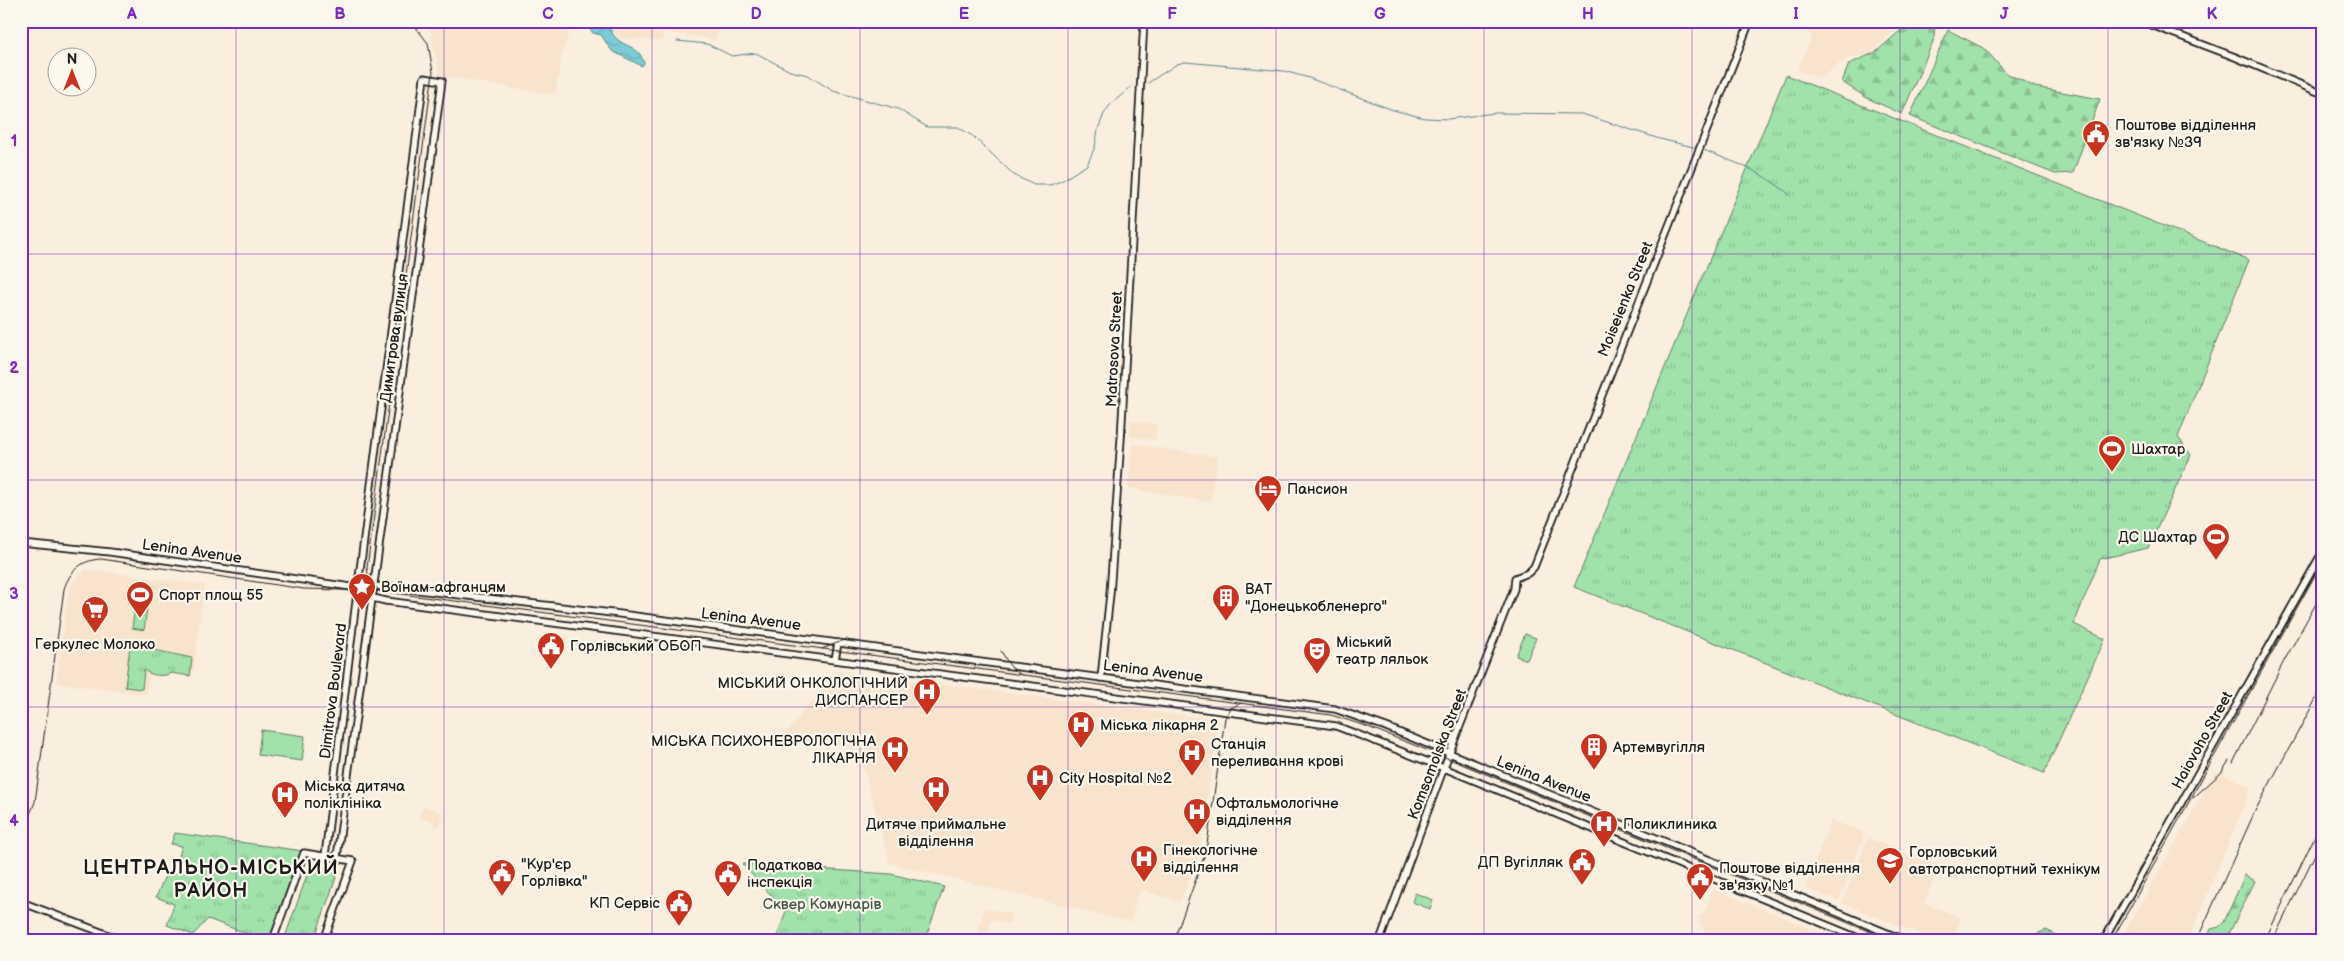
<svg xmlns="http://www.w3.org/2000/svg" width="2344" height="961" font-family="'Balsamiq Sans',sans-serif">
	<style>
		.built { fill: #f8e4cd }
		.grass { fill: #a1e1aa; stroke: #5e7e63 }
		.forest { fill: url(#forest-firs); stroke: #5e7e63 }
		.park { fill: url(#park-tufts); stroke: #5e7e63 }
		.water { fill: url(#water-waves); stroke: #56868d }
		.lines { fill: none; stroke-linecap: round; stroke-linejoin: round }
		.stream { stroke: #56868d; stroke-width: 1 }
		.secondary-casing { stroke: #1c1c1c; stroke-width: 9 }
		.secondary { stroke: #fbf7ec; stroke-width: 5.5 }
		.tram { stroke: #1c1c1c; stroke-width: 1 }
		.rail { stroke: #1c1c1c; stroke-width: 1 }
		.grid { fill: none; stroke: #7b2cbf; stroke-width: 1; stroke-opacity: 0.55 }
		.labels { text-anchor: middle; stroke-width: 4.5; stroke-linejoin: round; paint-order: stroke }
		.poi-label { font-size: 15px; fill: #1c1c1c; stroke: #fbf7ec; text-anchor: start }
		.street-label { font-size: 15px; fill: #1c1c1c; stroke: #fbf7ec }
		.park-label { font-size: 15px; fill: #445747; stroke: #fbf7ec }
		.district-label { font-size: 20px; font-weight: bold; letter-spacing: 1px; fill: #1c1c1c; stroke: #fbf7ec }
		.neatline { fill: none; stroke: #7b2cbf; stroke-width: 2 }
		.grid-label { font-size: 16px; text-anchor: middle; font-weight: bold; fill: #7b2cbf }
	</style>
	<defs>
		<pattern id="forest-firs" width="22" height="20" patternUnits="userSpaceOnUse" patternTransform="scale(1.25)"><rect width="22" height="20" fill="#a1e1aa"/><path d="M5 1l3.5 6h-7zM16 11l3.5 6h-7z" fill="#8ac092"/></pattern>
		<pattern id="park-tufts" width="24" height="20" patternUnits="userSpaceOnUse" patternTransform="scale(1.25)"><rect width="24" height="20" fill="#a1e1aa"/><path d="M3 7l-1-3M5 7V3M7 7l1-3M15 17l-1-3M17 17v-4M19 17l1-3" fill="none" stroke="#8ac092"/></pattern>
		<pattern id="water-waves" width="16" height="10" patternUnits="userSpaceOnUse" patternTransform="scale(1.25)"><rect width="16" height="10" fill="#7cccd8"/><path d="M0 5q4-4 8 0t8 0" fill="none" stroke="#6bafb9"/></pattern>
	</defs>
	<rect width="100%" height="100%" fill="#faeede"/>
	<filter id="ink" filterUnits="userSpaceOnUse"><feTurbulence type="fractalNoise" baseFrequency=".02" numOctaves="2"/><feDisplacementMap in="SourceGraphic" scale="10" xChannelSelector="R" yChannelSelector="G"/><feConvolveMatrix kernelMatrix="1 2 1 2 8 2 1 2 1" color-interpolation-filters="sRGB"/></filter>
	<g filter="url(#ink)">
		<g class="built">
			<path d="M422 21H564L570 30 562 55 555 95 440 76 430 31Z"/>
			<path d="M604 21H721L716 40 665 32 662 41 618 38Z"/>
			<path d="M1799 21H1904L1870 54 1846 59 1821 78 1797 71 1812 37Z"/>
			<path d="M1131 421 1157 424 1155 440 1130 436Z"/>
			<path d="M1132 444 1218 457 1210 502 1128 488Z"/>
			<path d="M86 569 205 585 193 676 171 673 166 676 149 674 146 694 56 683 69 589 76 578Z"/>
			<path d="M836 671 1219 720 1199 856 1180 902 1140 889 1130 922 890 863 858 749 783 738Z"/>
			<path d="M2216 771 2252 787 2188 940H2120Z"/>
			<path d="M423 806 443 813 438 827 433 825 434 821 418 819Z"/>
			<path d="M1831 820 1865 833 1839 901 1805 888Z"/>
			<path d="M1868 838 1939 867 1924 903 1961 918 1953 940H1934L1842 903Z"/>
			<path d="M1713 889 1838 940H1709L1697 917 1703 915Z"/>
			<path d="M984 908 1012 914 1010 924 991 919 986 940H977Z"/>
		</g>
		<g class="grass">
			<path d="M135 607 147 609 144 630 132 628Z"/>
			<path d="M1525 634 1536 638 1527 660 1516 656Z"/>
			<path d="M261 730 305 736 302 761 258 755Z"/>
			<path d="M1415 893 1433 900 1430 909 1412 902Z"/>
		</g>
		<g class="forest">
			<path d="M1911 21H1935L1934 39 1902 114 1867 98 1842 82 1849 64 1876 52Z"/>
			<path d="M1948 30 1985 49 2006 73 2035 87 2100 99 2073 173 2055 174 1910 116Z"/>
			<path d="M2245 875 2255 881 2226 940H2206L2211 929 2219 927 2224 922Z"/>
		</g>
		<g class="park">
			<path d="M1786 75 2249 260 2178 437 2191 455 2148 548 2100 559 2074 624 2105 639 2044 773 1574 587Z"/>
			<path d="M130 645 192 658 190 676 171 673C164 677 151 676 144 670L142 689 125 687Z"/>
			<path d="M175 833 303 851 270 940H264L208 919 193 935 167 925 174 904 156 897 167 871 174 873 182 846 171 844Z"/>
			<path d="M311 864 338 872 314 940H284Z"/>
			<path d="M742 864 891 874 944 887 925 940H776L786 911Z"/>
			<path d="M2046 930 2068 940H2024Z"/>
		</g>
		<path class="water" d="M584 21H606C609 26 612 35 617 39 629 49 638 45 644 63L642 66 612 51 601 35 593 33Z"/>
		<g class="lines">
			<g class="stream">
				<path d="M677 41 707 44 732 56 756 53 790 71 808 75 833 91 898 109 927 127H958L974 137 1014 175 1034 185H1050L1061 181 1087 165 1095 147 1098 129 1104 114 1110 105 1132 86"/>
				<path d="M1148 83 1177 64 1185 62 1284 71 1309 78 1393 110 1425 118 1448 119 1495 113 1582 114 1660 139 1697 148"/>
				<path d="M1701 149C1738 164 1758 169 1790 195"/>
			</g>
			<defs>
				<g id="secondary">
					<path d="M2141 21 2235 57 2323 94"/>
					<path d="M21 543 110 552 358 588 385 586 620 614 1335 709 1386 727 1904 940"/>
					<path d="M358 588 373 598 386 601 1336 726 1444 768 1863 940"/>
					<path d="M835 660 838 643"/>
					<path d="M1101 678 1110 594 1121 439 1144 21"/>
					<path d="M325 856 357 593 424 78 442 81 337 857"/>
					<path d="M21 902 122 940"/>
					<path d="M273 940 304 853 353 861 324 940"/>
					<path d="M1380 940 1449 754 1514 589 1515 578 1528 573 1534 567 1750 21"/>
					<path d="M2104 940 2323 551"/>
				</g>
			</defs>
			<use href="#secondary" class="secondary-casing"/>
			<use href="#secondary" class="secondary"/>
			<g class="tram">
				<path d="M381 592 369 581 367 568 433 72 428 43 411 21"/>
				<path d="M822 649 847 639"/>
				<path d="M1001 651 1010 666 1021 675"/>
				<path d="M2193 798 2221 773 2229 761"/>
				<path d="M21 818 30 814 35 802 64 589C70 571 81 560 101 559L304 589 378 591 1331 715 1363 725 1447 758 1890 940"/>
				<path d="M1174 940 1206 851 1225 718 1231 708 1241 703"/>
				<path d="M2112 940 2323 561"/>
			</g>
			<g class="rail">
				<path d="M2233 763 2283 663 2323 591"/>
				<path d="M2197 940 2256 809 2323 686"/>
				<path d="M2265 940 2323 819"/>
				<path d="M2273 940 2323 838"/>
			</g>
		</g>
	</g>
	<path class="grid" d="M236 21V940M444 21V940M652 21V940M860 21V940M1068 21V940M1276 21V940M1484 21V940M1692 21V940M1900 21V940M2108 21V940M21 254H2323M21 480H2323M21 707H2323"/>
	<defs>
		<symbol id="civic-pin" viewBox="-11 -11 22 30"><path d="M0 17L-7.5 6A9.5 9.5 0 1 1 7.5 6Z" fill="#c8321e" stroke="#fbf7ec"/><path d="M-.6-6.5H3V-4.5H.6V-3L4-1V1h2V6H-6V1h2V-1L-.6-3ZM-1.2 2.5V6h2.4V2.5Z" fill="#fff"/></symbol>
		<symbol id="stadium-pin" viewBox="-11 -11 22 30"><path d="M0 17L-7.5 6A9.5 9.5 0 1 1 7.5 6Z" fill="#c8321e" stroke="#fbf7ec"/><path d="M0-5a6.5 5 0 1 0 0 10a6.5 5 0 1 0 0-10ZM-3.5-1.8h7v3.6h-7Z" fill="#fff"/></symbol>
		<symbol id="hotel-pin" viewBox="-11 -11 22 30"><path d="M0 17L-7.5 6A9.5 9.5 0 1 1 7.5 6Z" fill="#c8321e" stroke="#fbf7ec"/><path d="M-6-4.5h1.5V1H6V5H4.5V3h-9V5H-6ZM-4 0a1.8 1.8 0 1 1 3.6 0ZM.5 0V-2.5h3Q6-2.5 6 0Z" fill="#fff"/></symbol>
		<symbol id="sight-pin" viewBox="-11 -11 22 30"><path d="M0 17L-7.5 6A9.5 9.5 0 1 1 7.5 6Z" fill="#c8321e" stroke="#fbf7ec"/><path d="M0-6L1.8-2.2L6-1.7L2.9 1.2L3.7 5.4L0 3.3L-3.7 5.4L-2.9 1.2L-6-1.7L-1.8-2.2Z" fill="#fff"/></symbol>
		<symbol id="building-pin" viewBox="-11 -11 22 30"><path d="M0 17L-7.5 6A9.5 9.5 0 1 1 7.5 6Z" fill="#c8321e" stroke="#fbf7ec"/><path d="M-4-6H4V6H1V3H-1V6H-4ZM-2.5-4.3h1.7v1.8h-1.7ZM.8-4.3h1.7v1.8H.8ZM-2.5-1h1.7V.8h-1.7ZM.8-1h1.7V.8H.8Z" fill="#fff"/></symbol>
		<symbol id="supermarket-pin" viewBox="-11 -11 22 30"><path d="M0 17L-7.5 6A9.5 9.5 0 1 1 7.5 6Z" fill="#c8321e" stroke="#fbf7ec"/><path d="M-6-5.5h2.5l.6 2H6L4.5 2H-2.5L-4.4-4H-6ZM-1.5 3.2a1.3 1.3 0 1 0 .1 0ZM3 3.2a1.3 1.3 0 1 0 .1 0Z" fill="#fff"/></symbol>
		<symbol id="theatre-pin" viewBox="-11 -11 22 30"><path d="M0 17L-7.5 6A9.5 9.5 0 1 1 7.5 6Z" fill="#c8321e" stroke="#fbf7ec"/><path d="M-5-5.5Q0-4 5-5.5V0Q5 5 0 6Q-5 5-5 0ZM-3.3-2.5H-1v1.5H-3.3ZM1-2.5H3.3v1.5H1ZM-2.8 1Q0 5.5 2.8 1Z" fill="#fff"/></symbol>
		<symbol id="hospital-pin" viewBox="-11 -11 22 30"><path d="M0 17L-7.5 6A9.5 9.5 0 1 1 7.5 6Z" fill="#c8321e" stroke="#fbf7ec"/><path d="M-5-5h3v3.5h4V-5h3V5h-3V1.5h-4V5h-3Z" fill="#fff"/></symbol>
		<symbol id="university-pin" viewBox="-11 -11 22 30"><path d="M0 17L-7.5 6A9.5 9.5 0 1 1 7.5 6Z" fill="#c8321e" stroke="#fbf7ec"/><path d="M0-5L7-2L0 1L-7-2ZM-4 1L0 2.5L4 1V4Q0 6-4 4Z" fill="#fff"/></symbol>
	</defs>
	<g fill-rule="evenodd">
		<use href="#civic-pin" x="2080" y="118" width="32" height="43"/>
		<use href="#stadium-pin" x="2096" y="433" width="32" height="43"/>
		<use href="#hotel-pin" x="1252" y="473" width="32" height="43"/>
		<use href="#stadium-pin" x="2200" y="521" width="32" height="43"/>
		<use href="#sight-pin" x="346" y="571" width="32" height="43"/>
		<use href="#stadium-pin" x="124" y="579" width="32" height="43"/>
		<use href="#building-pin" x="1210" y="582" width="32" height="43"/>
		<use href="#supermarket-pin" x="79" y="594" width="32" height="43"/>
		<use href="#civic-pin" x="535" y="630" width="32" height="43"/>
		<use href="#theatre-pin" x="1301" y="635" width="32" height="43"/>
		<use href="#hospital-pin" x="911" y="676" width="32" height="43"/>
		<use href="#hospital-pin" x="1065" y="709" width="32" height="43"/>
		<use href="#building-pin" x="1578" y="731" width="32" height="43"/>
		<use href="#hospital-pin" x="879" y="734" width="32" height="43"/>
		<use href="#hospital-pin" x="1176" y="737" width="32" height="43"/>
		<use href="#hospital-pin" x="1024" y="762" width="32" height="43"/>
		<use href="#hospital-pin" x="920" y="774" width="32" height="43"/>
		<use href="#hospital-pin" x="269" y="779" width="32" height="43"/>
		<use href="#hospital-pin" x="1181" y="796" width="32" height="43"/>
		<use href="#hospital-pin" x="1588" y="808" width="32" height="43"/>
		<use href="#hospital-pin" x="1128" y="843" width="32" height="43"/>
		<use href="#university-pin" x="1874" y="845" width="32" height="43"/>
		<use href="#civic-pin" x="1566" y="846" width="32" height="43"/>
		<use href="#civic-pin" x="486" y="857" width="32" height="43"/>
		<use href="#civic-pin" x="712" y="858" width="32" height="43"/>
		<use href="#civic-pin" x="1684" y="861" width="32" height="43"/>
		<use href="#civic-pin" x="663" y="887" width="32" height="43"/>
	</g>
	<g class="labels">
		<g class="poi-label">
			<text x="2115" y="130">Поштове відділення<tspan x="2115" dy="17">зв'язку №39</tspan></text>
			<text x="2131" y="454">Шахтар</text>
			<text x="1287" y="494">Пансион</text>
			<text x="2197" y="542" text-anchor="end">ДС Шахтар</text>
			<text x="381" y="592">Воїнам-афганцям</text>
			<text x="1245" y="594">ВАТ<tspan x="1245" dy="17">"Донецькобленерго"</tspan></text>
			<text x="159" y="600">Спорт площ 55</text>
			<text x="1336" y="647">Міський<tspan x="1336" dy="17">театр ляльок</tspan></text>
			<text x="95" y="649" text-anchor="middle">Геркулес Молоко</text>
			<text x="570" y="651">Горлівський ОБОП</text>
			<text x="908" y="688" text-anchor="end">МІСЬКИЙ ОНКОЛОГІЧНИЙ<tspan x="908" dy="17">ДИСПАНСЕР</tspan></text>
			<text x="1100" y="730">Міська лікарня 2</text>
			<text x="876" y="746" text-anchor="end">МІСЬКА ПСИХОНЕВРОЛОГІЧНА<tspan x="876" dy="17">ЛІКАРНЯ</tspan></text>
			<text x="1211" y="749">Станція<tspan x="1211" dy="17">переливання крові</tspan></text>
			<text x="1613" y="752">Артемвугілля</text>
			<text x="1059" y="783">City Hospital №2</text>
			<text x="304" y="791">Міська дитяча<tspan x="304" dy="17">поліклініка</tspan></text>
			<text x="1216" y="808">Офтальмологічне<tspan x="1216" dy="17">відділення</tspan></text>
			<text x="936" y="829" text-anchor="middle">Дитяче приймальне<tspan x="936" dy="17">відділення</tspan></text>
			<text x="1623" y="829">Поликлиника</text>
			<text x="1163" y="855">Гінекологічне<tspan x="1163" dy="17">відділення</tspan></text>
			<text x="1909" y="857">Горловський<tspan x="1909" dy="17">автотранспортний технікум</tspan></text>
			<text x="1563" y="867" text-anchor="end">ДП Вугілляк</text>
			<text x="521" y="869">"Кур'єр<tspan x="521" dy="17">Горлівка"</tspan></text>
			<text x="747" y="870">Податкова<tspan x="747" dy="17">інспекція</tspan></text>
			<text x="1719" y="873">Поштове відділення<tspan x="1719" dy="17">зв'язку №1</tspan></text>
			<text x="660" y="908" text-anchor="end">КП Сервіс</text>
		</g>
		<g class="street-label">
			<text transform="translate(1625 299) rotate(-68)" y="5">Moiseienka Street</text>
			<text transform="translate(394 338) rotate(-82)" y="5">Димитрова вулиця</text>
			<text transform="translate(1114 349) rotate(-87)" y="5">Matrosova Street</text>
			<text transform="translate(192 551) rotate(8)" y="5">Lenina Avenue</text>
			<text transform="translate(751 619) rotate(7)" y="5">Lenina Avenue</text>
			<text transform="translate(1153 671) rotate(7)" y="5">Lenina Avenue</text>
			<text transform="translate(333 691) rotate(-83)" y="5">Dimitrova Boulevard</text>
			<text transform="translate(2202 740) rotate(-61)" y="5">Haiovoho Street</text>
			<text transform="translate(1437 754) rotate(-69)" y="5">Komsomolska Street</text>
			<text transform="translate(1544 779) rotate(22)" y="5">Lenina Avenue</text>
		</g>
		<g class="park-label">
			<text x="822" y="909">Сквер Комунарів</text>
		</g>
		<g class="district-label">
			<text x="211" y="874">ЦЕНТРАЛЬНО-МІСЬКИЙ<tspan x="211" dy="23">РАЙОН</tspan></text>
		</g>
	</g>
	<rect width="2344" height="961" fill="none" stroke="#fbf7ec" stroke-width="55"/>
	<g transform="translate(72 72)"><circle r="24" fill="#fbf7ec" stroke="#a29f99"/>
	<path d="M0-4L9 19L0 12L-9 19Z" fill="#c8321e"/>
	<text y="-8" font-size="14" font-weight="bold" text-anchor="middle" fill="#1c1c1c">N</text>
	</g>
	<rect x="28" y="28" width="2288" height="906" class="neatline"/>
	<g class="grid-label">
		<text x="132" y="19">A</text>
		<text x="340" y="19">B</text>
		<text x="548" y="19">C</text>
		<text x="756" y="19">D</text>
		<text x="964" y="19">E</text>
		<text x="1172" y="19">F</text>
		<text x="1380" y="19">G</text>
		<text x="1588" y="19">H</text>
		<text x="1796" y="19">I</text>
		<text x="2004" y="19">J</text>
		<text x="2212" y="19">K</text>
		<text x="14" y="146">1</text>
		<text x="14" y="373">2</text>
		<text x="14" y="599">3</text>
		<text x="14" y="826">4</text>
	</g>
</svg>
